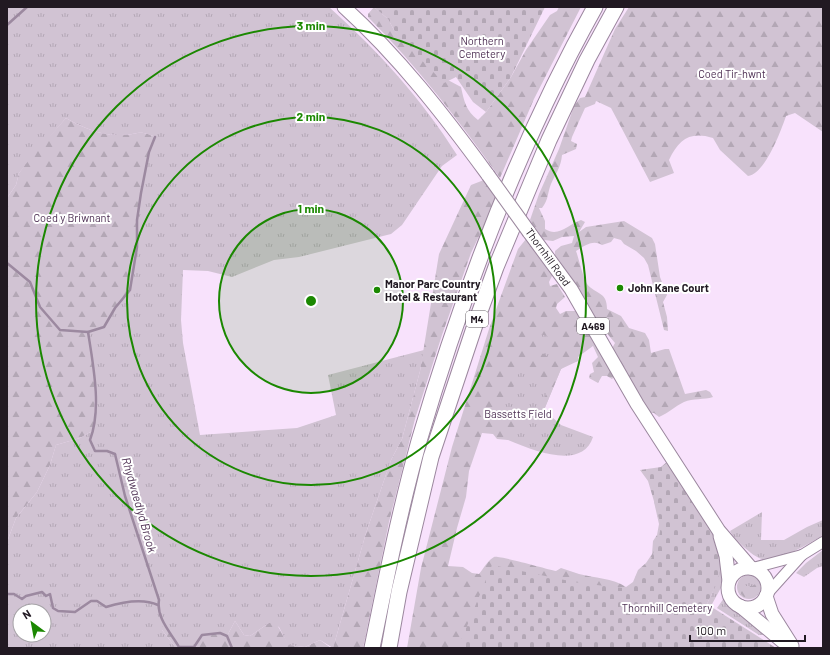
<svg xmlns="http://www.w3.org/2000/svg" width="830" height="655" font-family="Barlow,sans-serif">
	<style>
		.grass { fill: url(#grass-tufts); fill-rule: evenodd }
		.forest { fill: url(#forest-firs) }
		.cemetery { fill: url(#cemetery-stones) }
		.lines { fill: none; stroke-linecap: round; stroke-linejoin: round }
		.stream { stroke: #9c89a0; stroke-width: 2.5 }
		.tertiary-casing { stroke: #9b879e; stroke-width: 12 }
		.primary-casing { stroke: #9b879e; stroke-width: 15 }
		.motorway-casing { stroke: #9b879e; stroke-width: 17 }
		.tertiary { stroke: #fff; stroke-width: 10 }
		.primary { stroke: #fff; stroke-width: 13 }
		.motorway { stroke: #fff; stroke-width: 15 }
		.primary-bridge-casing { stroke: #9b879e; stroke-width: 15; stroke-linecap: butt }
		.primary-bridge { stroke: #fff; stroke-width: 13 }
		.ring { fill: none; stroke: #1b8801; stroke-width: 2 }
		.poi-dot { fill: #1b8801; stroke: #fff; stroke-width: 1.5 }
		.labels { text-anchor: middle; stroke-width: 4; stroke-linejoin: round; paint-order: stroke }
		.shield { fill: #fff; stroke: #645e64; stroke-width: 1 }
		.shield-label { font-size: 10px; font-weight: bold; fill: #211922 }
		.park-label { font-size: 11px; fill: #4e3054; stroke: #fff }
		.street-label { font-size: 11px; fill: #211922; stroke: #fff }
		.poi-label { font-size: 11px; font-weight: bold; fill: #211922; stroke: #fff; text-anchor: start }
		.water-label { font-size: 12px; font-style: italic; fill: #4b2d50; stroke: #fff }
		.centre { fill: #1b8801; stroke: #fff; stroke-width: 2 }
		.ring-label { font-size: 12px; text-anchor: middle; font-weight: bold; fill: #1b8801; stroke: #fff; stroke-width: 4; stroke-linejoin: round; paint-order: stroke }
	</style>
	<defs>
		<pattern id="grass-tufts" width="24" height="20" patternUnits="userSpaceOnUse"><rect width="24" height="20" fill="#d1c3d3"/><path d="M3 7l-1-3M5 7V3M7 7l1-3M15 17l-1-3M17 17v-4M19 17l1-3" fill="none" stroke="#b3a7b5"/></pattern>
		<pattern id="forest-firs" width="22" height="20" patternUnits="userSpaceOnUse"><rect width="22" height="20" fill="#d1c3d3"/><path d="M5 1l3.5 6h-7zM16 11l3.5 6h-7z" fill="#b3a7b5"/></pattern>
		<pattern id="cemetery-stones" width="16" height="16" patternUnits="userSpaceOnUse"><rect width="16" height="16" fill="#d1c3d3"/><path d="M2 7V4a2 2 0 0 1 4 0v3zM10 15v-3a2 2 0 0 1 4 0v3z" fill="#b3a7b5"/></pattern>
	</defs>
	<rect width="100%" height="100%" fill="#f8e2fc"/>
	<g class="grass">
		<path d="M7 7H329C379 52 421 98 457 155L442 166 402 225 391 234 299 257 274 260 232 277 208 271 183 270 181 320 183 343 200 435 297 428 336 415 328 375 424 350 420 371 402 439 391 460 366 533 333 648 320 640 305 647 288 645 279 627 269 623 250 636 244 635 235 621 227 636C218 633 211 633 202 635L194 647H179L162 620V630L176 648H7V542L16 518 37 492 50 465 56 445 80 438 94 430 95 374 88 332 104 327 115 308 130 290 137 247V220L141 193 149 152 155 137C138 129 139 135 122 135 102 136 83 128 66 118L19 173 16 185 7 198ZM20 611H44V635H20Z"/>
		<path d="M535 301 573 360 561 369 544 410 561 425 593 437C580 478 510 440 485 430Z"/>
		<path d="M696 507 713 529 725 571 723 584 711 606 707 604C728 562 719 545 696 507Z"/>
		<path d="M762 512 761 540H784L807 527 823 520V535C809 544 779 562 762 559 753 557 734 539 730 531Z"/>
		<path d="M823 550V566L817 568 804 577 796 573 806 563Z"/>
		<circle cx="749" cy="587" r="12"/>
		<path d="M724 598 734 610 767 635H759L717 608Z"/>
	</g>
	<g class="forest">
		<path d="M374 7 388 19 394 30 446 79 461 87C464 101 466 111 478 120L486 112 511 77 526 50 550 15 557 11 559 7H581L534 99 500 178C459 121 418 67 368 17V14Z"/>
		<path d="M629 7H823V132L795 113 786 116C781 131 765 174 748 176L720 150 713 138C690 131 679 139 669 160L674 173 650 182 611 108 596 101 595 104 585 108 572 137 571 141 577 144 576 149 562 155C561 167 556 173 551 184 547 194 549 199 542 208H539L545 221V229C559 238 568 224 581 220L585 222 579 232 586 227 624 221 652 238 655 244 660 277 667 295 663 302 667 317 668 331 664 330 648 265 644 258 636 251 624 244 621 240 614 238 611 242 602 245C593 239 584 246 576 251 579 259 583 278 587 284 596 295 607 291 607 309L621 316 629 328 645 333 649 340 651 353 665 349H669L685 394 706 390 710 392 713 397C704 400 693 398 684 402 675 406 669 413 659 417L654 413H648L611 350 615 343 600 325 555 258V251L561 246 572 243 574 236 562 237 553 241 544 240C539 233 534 228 530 220L539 194 559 149 574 106 580 98 585 97 615 29Z"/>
		<path d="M66 118C83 128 102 136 122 135 139 135 138 129 155 137L149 152 141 193 137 220V247L130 290 115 308 104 327 88 332 95 374 94 430 80 438 56 445 50 465 37 492 16 518 7 542V198L16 185 19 173 32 156Z"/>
		<path d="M484 180 497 198 471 253 442 335 415 419 389 522 363 648H333L366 533 391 460 402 439 420 371 439 254 471 185Z"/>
		<path d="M526 239 553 274 549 282 550 286 557 284 565 297 557 304 556 308 560 314 566 311H578L614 377 612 379 607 376H602L598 383 589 378 590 374 594 372 592 363 598 357 593 346 578 357V361L561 369 544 410 542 409C541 395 554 389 555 376H552C532 389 523 375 532 356L539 353 545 354 550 360 554 362 556 358 547 349 549 340 547 336 540 334 536 348 520 367 515 384 497 416 496 422 509 419 515 423 517 434 508 440 497 439 493 434 482 433 469 471 466 497 457 528 448 566 463 567 472 573 479 574C483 569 488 560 494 557 498 555 547 569 556 571L561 568C567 570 573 572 579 574 594 578 613 578 626 587L633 582 638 570 646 563 652 554 653 541 657 535 659 524 654 502 659 472 661 467 668 461C685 489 723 536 720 571 719 578 716 585 713 591L664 523 648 584 463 648H407L421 568 452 447 489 329 518 249Z"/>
		<path d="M757 583 762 586V589L750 593 748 596 744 597 741 594V591L745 586H752Z"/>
		<path d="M162 620 179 647H194L202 635C211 633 218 633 227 636L235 621 244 635 250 636 269 623H276L289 645 305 647 320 640 331 648H176L162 630Z"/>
	</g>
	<g class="cemetery">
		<path d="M374 7H545L511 77 486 112 473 102 456 77 444 83 405 43 394 30 388 19Z"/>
		<path d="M669 462C687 492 721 533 720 569 719 581 712 593 707 604L776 648H458L492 565 579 583 632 589 650 562 659 538 661 525 648 481 640 470 661 467Z"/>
	</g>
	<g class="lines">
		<g class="stream">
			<path d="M7 25 27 7"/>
			<path d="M7 263 30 282 40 307 60 330 88 332C93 364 102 409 90 440L95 451H107L115 454 125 496 159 600C156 618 171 633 179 647H194L202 635 220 633 227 636 232 648"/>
			<path d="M88 332 104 327 115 308 130 290 137 247V220L141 193 149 152 155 137"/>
			<path d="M7 594H14L22 599 26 596 42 592 46 596 50 594 53 608 58 611 75 612 91 601H97L106 607C122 602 143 598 158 605"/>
		</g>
		<defs>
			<g id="tertiary">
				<path d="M753 568 802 555 823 542"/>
				<path d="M767 594 802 555"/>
			</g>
			<g id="primary">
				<path d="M344 7C399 57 444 115 488 175"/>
				<path d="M529 232 571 289 637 404 719 531 751 568"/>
				<path d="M720 536 726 556 729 581"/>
				<circle cx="748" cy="588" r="20"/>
				<path d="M766 596 772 614 791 644"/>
				<path d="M740 606 782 641 792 646"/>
			</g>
			<g id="motorway">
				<path d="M372 648C386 579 400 509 419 441 463 291 519 143 595 7"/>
				<path d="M389 648 399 592 431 457 475 325 496 267 549 140 587 60 616 7"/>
			</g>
		</defs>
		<use href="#tertiary" class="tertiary-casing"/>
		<use href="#primary" class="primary-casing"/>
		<use href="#motorway" class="motorway-casing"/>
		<use href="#tertiary" class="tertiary"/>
		<use href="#primary" class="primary"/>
		<use href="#motorway" class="motorway"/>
		<defs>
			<path id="primary-bridge" d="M488 175 529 232"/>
		</defs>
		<use href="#primary-bridge" class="primary-bridge-casing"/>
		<use href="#primary-bridge" class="primary-bridge"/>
	</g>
	<circle cx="311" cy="301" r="92" fill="#1b8801" fill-opacity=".12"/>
	<g class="ring">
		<circle cx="311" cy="301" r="92"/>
		<circle cx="311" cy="301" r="184"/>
		<circle cx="311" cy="301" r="275"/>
	</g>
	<g class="poi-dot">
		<circle cx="620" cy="288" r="4"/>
		<circle cx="377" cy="290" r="4"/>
	</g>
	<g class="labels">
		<g class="shield">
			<rect x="466" y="311" width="22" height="16" rx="3"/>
			<rect x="577" y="318" width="32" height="16" rx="3"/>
		</g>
		<g class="shield-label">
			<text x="477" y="323">M4</text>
			<text x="593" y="330">A469</text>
		</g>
		<g class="park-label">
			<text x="482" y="45">Northern<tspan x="482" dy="13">Cemetery</tspan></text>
			<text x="732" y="78">Coed Tir-hwnt</text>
			<text x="72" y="222">Coed y Briwnant</text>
			<text x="518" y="418">Bassetts Field</text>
			<text x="667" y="612">Thornhill Cemetery</text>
		</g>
		<g class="street-label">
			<text transform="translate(548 257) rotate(54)" y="4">Thornhill Road</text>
		</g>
		<g class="poi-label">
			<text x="385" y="288">Manor Parc Country<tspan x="385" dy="13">Hotel &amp; Restaurant</tspan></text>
			<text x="628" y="292">John Kane Court</text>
		</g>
		<g class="water-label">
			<text transform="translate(139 505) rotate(74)" y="4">Rhydwaedlyd Brook</text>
		</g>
	</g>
	<circle cx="311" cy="301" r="6" class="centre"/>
	<g class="ring-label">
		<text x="311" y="30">3 min</text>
		<text x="311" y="121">2 min</text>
		<text x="311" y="213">1 min</text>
	</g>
	<rect width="830" height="655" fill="none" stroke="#211922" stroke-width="16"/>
	<g transform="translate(32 623) rotate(328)"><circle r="19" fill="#ffffff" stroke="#a6a3a7"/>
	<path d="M0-3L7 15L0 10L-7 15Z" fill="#1b8801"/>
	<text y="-6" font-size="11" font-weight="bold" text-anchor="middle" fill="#211922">N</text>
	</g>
	<path d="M690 635v6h115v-6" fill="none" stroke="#211922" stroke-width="2"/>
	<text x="696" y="635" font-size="12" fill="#211922" stroke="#ffffff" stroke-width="3" paint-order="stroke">100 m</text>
</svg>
